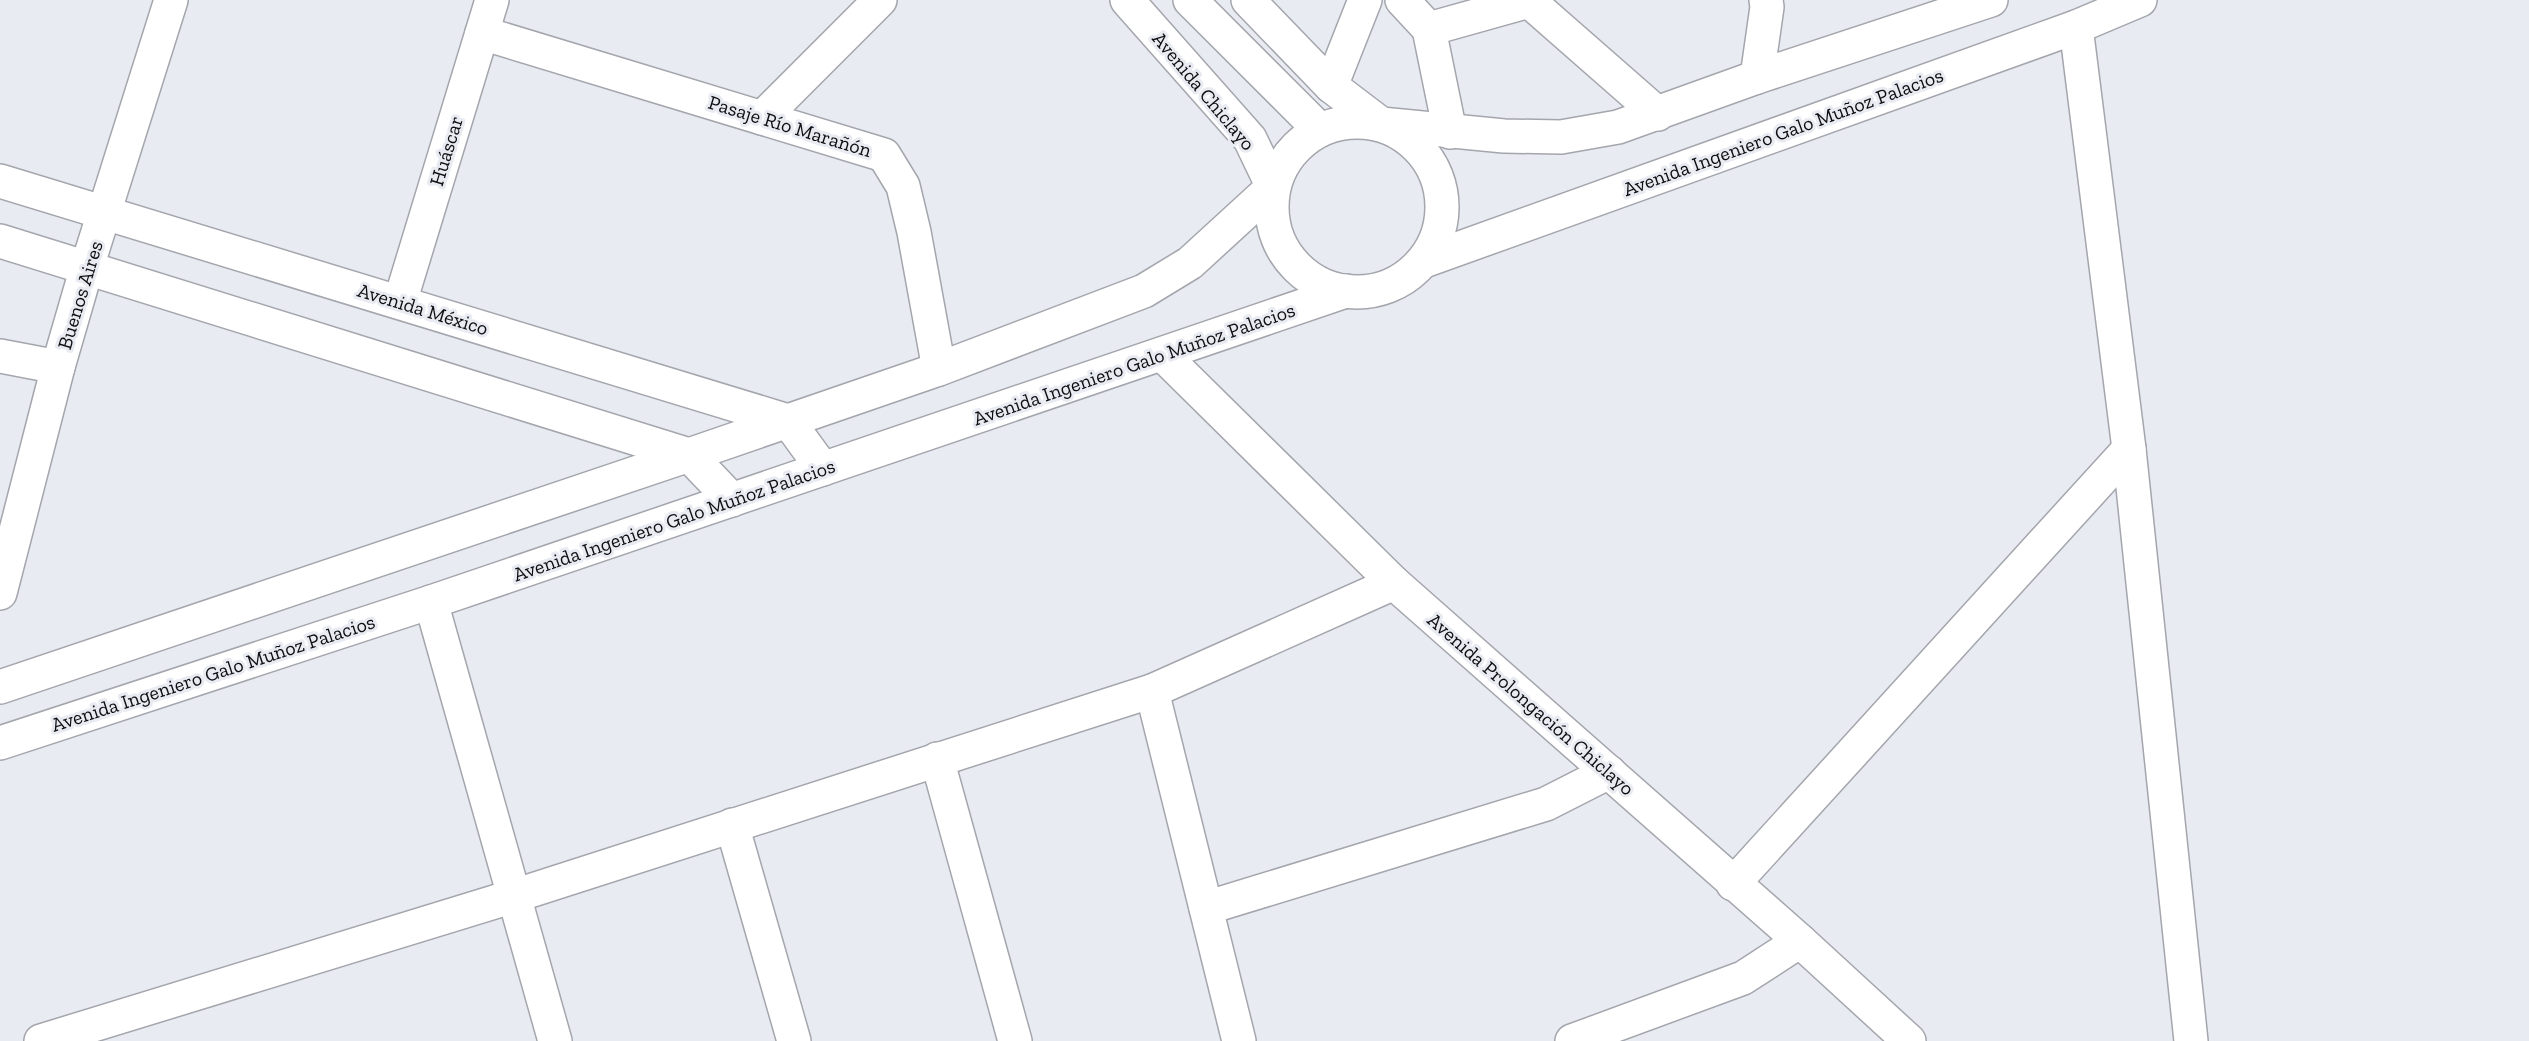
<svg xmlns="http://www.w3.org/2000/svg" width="2529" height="1041" font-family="'Zilla Slab',serif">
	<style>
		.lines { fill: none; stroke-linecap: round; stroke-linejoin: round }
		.minor-casing { stroke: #a4a6ad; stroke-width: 36 }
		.major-casing { stroke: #a4a6ad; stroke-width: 36 }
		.minor { stroke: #fff; stroke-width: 33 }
		.major { stroke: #fff; stroke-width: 33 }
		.labels { text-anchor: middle; stroke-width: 6; stroke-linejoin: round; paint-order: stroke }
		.street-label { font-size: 20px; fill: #0e0e11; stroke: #e9ebf2 }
	</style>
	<rect width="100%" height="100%" fill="#e9ebf2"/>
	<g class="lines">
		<defs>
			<g id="minor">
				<path d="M1190 0 1320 130"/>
				<path d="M1402 0 1429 29"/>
				<path d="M2076 27 2129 449 2191 1041"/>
				<path d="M482 33 884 155 903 186 914 232 939 369"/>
				<path d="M1757 77 1767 7 1766 0"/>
				<path d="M1331 86 1365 0"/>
				<path d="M762 118 880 0"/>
				<path d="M1450 132 1429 29 1529 1 1658 114"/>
				<path d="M0 181 788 421 823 469"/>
				<path d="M0 241 689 455 732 500"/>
				<path d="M400 302 492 0"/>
				<path d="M1163 355 1394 583 1800 941 1909 1041"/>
				<path d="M0 356 58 367"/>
				<path d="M0 593 58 367 87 267 171 0"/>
				<path d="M431 602 555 1041"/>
				<path d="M1152 691 1239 1041"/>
				<path d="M937 759 1015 1041"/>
				<path d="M732 825 794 1041"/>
				<path d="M1733 884 2129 449"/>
				<path d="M1206 908 1546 804 1609 772"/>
				<path d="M41 1041 514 896 1152 691 1394 583"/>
				<path d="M1572 1041 1743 978 1800 941"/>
			</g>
			<g id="major">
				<path d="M1248 0 1331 86 1381 124 1504 136 1561 137 1618 127 1757 77 1991 0"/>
				<circle cx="1357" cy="207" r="85"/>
				<path d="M1424 261 2076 27 2140 0"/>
				<path d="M0 687 689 455 939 369 1144 291 1190 263 1273 187 1250 139 1127 0"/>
				<path d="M0 743 431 602 1346 291"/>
			</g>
		</defs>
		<use href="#minor" class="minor-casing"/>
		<use href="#major" class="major-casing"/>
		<use href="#minor" class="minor"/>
		<use href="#major" class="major"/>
	</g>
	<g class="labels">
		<g class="street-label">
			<text transform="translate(1204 91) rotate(50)" y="7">Avenida Chiclayo</text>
			<text transform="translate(790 126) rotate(17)" y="7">Pasaje Río Marañón</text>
			<text transform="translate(1783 132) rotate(-20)" y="7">Avenida Ingeniero Galo Muñoz Palacios</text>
			<text transform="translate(446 151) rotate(-73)" y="7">Huáscar</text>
			<text transform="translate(80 295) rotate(-73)" y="7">Buenos Aires</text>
			<text transform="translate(423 309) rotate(17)" y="7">Avenida México</text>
			<text transform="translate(1134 364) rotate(-19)" y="7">Avenida Ingeniero Galo Muñoz Palacios</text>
			<text transform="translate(674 520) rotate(-19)" y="7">Avenida Ingeniero Galo Muñoz Palacios</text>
			<text transform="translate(213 673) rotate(-18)" y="7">Avenida Ingeniero Galo Muñoz Palacios</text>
			<text transform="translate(1531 704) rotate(41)" y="7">Avenida Prolongación Chiclayo</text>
		</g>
	</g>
</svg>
